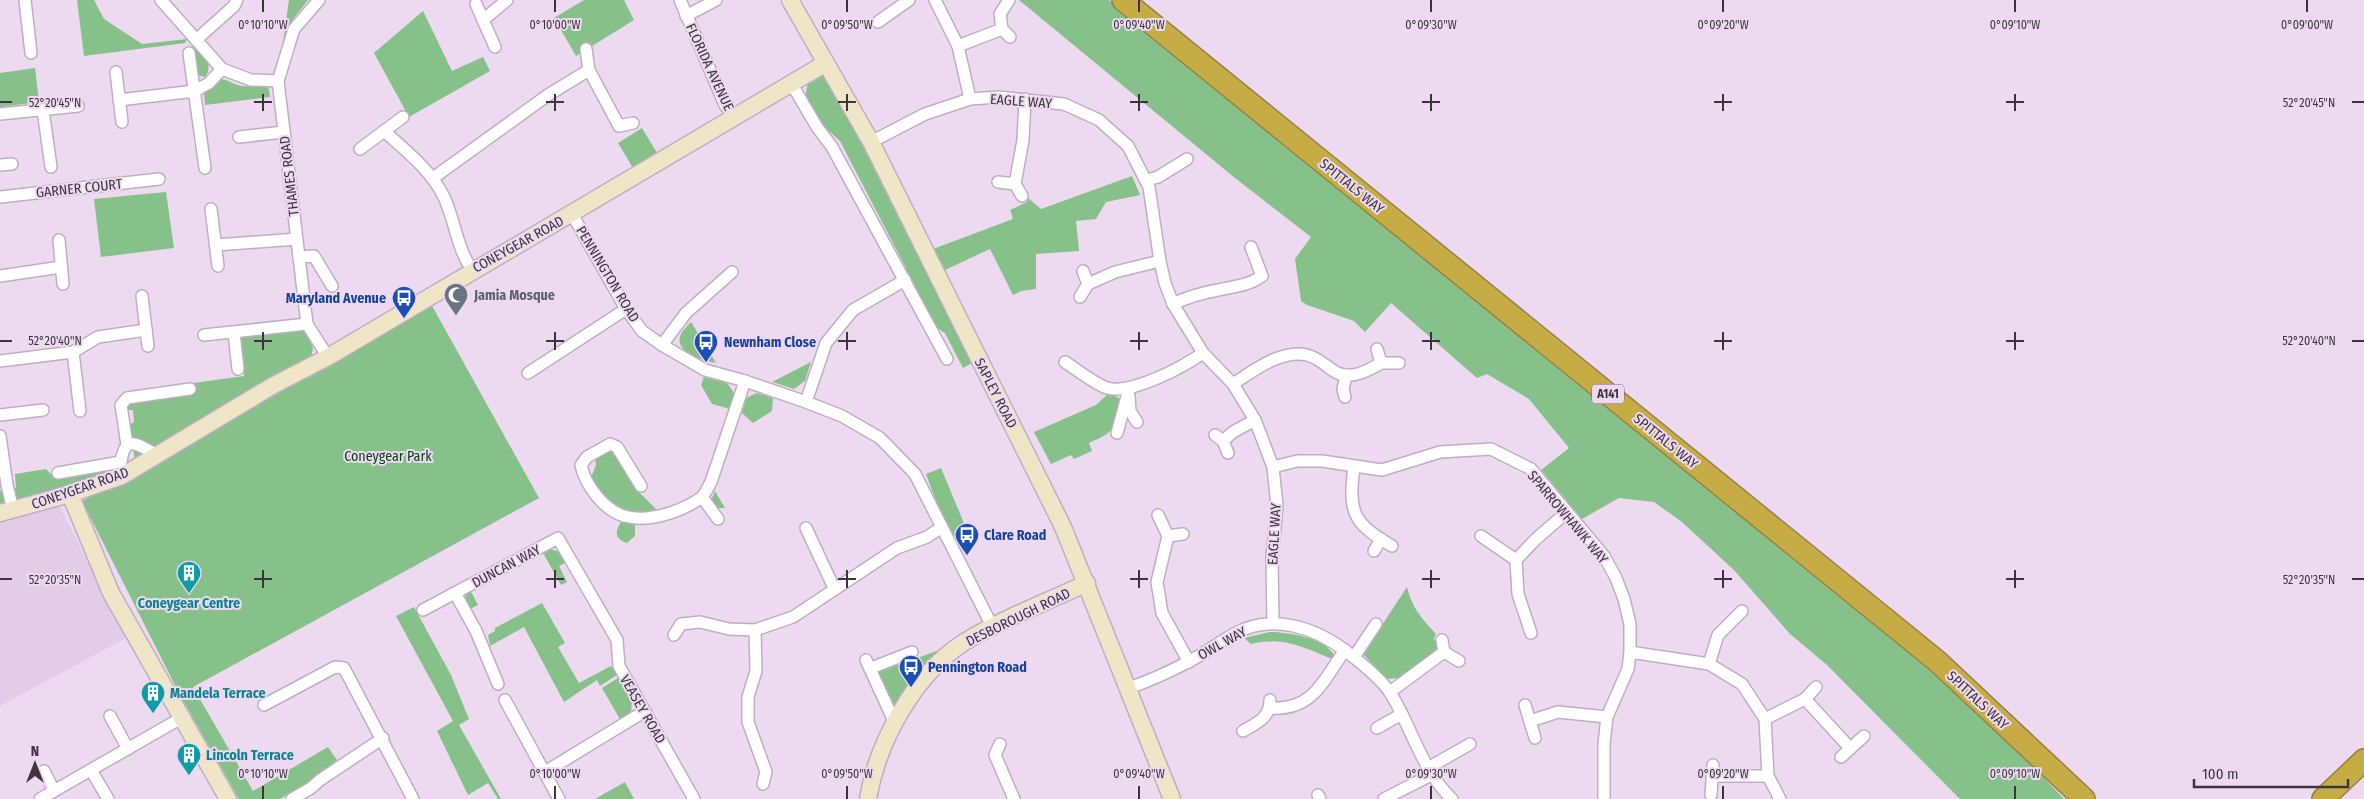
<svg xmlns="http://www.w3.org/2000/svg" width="2364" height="799" font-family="'Fira Sans Condensed',sans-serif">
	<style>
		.built { fill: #e3cce8 }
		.green { fill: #86c189 }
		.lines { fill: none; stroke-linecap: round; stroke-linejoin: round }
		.street-casing { stroke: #bfaec3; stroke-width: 14 }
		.secondary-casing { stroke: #bfaec3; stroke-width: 19 }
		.highway-casing { stroke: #968243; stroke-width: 24 }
		.street { stroke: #fff; stroke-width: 11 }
		.secondary { stroke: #eee6c7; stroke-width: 16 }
		.highway { stroke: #c6ac45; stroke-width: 21 }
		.ticks { fill: none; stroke: #3c353e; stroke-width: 2 }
		.labels { text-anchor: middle; stroke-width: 4; stroke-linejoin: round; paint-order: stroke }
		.shield { fill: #eddaf0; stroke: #716673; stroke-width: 1 }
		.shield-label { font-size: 12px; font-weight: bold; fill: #3c353e }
		.street-label { font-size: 14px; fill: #3c353e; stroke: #eddaf0 }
		.worship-label { font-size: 14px; font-weight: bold; fill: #5b616d; stroke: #eddaf0; text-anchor: start }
		.transit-label { font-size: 14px; font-weight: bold; fill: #164399; stroke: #eddaf0; text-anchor: start }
		.park-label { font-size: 14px; fill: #00450e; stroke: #eddaf0 }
		.culture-label { font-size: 14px; font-weight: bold; fill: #0d838f; stroke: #eddaf0; text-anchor: start }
		.ticks-label { font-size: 12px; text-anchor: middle; fill: #3c353e; stroke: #eddaf0; stroke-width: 4; stroke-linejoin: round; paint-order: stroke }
	</style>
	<rect width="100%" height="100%" fill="#eddaf0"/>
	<path class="built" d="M58 503 126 638 0 706V519Z"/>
	<g class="green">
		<path d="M77 0H94L104 19 142 44 187 39 185 43 84 56Z"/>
		<path d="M289 0H308L293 19 283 43Z"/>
		<path d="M584 0H624L634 20 576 56 554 18Z"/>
		<path d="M1019 0H1109L1929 667 2022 755 2064 799H1960L1827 665 1790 634 1734 570 1682 522 1654 502 1619 498 1582 519 1541 470 1569 448 1529 399 1487 374 1477 378 1391 303 1365 332 1354 321 1307 305 1301 301 1295 259 1311 237 1235 178Z"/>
		<path d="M423 11 452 71 483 57 490 71 409 117 374 53Z"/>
		<path d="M192 46 209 62 208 72 205 77 197 75Z"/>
		<path d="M35 68 39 102 0 107V73Z"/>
		<path d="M818 75 829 78 867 145 974 362 963 368 945 333 937 328 840 141 820 123 805 97 808 82Z"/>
		<path d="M219 79C226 78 234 85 242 86 251 87 262 84 269 89L270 97 205 105 204 93Z"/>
		<path d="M642 128 657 153 633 168 618 143Z"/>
		<path d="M1132 176 1140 195 1106 202 1096 219 1076 221 1079 251 1036 254V289L1021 291 1013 295 990 249 945 270 933 249 1013 219 1010 210 1027 202 1028 198 1041 209Z"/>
		<path d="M166 192 174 248 101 257 94 199Z"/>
		<path d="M431 304 539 498 193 687 253 791 328 747 337 760 306 784 280 799H239L180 695 82 501 272 397Z"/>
		<path d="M691 322 716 363C704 361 672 352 681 334 683 330 688 325 691 322Z"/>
		<path d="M303 327 313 348 311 358 135 460 129 425 134 422 133 410H127L126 405 131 401 195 393 194 383 244 376 240 340 244 335Z"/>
		<path d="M811 362 805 381 794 389 772 382Z"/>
		<path d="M704 377 727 383 734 393 730 409 712 404 701 385Z"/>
		<path d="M1110 392 1121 400C1113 429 1117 431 1089 443L1092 451 1074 459 1071 455 1051 464 1034 432 1096 405Z"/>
		<path d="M757 393 773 398 772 411 753 423 742 413 746 398Z"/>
		<path d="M612 451 635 488 658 511C622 515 614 506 590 480L596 465 595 457Z"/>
		<path d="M103 468 107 473 0 510V491L16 488 15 474 46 469 55 478Z"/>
		<path d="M941 468 973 545 962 551 938 507 926 474Z"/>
		<path d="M715 491 725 508H717L711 501Z"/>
		<path d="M623 519 635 523V536L627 543C612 538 616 529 623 519Z"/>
		<path d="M550 549 557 551 567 562 559 566 567 582 561 585 542 551Z"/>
		<path d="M1407 587C1412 608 1422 619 1436 634L1434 639 1438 646 1437 652 1399 678 1387 679 1363 654Z"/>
		<path d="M469 588 478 605 470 609 465 600 466 592Z"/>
		<path d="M542 603 565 643 558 647 579 683 611 666 617 675 600 686 597 680 564 702 524 627 490 646 488 635 495 631V628Z"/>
		<path d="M414 607 451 675 469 719 459 725 501 799H498L488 783 468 795 437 731 453 721 396 616Z"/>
		<path d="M1270 632C1288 632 1325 638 1334 655L1332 659C1302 647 1284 636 1251 644L1244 638Z"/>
		<path d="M942 649 894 709 876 673Z"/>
		<path d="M618 678 632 701 631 712 621 721 602 688Z"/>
		<path d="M625 782 634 799H595Z"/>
	</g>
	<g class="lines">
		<defs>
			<g id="street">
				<path d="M25 0 31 53"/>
				<path d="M161 0 222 69 251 80 278 81"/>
				<path d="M319 0 294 29 278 81 307 324 328 357"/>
				<path d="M680 0 725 105 734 117"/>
				<path d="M935 0 958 46 970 99"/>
				<path d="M1009 0 1000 14 1002 29 1010 37"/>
				<path d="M476 4 495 47"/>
				<path d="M686 16 716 0"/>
				<path d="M483 20 507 0"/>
				<path d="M878 22 909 0"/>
				<path d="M196 40 234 6 237 0"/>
				<path d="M958 46 1002 29"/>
				<path d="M586 49 589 70 619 126 633 123"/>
				<path d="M189 53 205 168"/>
				<path d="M116 72 122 122"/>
				<path d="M791 83 817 127 832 147 947 359"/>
				<path d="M119 100 195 91 209 83 222 69"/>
				<path d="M43 110 51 167"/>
				<path d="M0 114 78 106"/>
				<path d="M384 131C406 151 431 170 444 197 455 221 457 248 472 270"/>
				<path d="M239 137 284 132"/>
				<path d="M871 142 925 114 970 99 998 97 1064 104 1099 120 1128 146 1149 187 1160 261 1165 283 1173 304 1203 353 1233 384 1255 420 1273 467 1277 506 1272 558 1273 623"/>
				<path d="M360 149 403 117"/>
				<path d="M0 165 12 164"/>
				<path d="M433 178 548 95 589 70"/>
				<path d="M1147 180 1158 177 1187 159"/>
				<path d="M998 182 1015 184 1022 196"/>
				<path d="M1015 184 1023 140 1025 99"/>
				<path d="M0 197 159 179"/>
				<path d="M211 209 218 266"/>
				<path d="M572 214 626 309 642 331 662 345 705 370 745 381 806 402 842 416 880 438 915 474 992 626"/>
				<path d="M59 240 63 284"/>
				<path d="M216 245 297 239"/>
				<path d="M299 257 314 256 332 286"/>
				<path d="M1083 271 1088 284"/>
				<path d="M0 276 61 267"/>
				<path d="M142 296 148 346"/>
				<path d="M1080 297 1088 284 1115 272 1160 261"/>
				<path d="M1173 304C1187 297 1202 293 1218 290 1235 286 1248 286 1262 276L1251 247"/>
				<path d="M234 333 238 369"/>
				<path d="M204 335 307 324"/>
				<path d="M662 345 686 313 732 272"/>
				<path d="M1377 349 1381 363H1399"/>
				<path d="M73 352 80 411"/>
				<path d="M0 361 73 352 98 337 146 330"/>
				<path d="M1065 362C1076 369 1095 384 1107 388 1131 395 1183 367 1203 353"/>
				<path d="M528 373 626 309"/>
				<path d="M1233 384C1253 371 1281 349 1307 355 1316 357 1324 364 1331 369 1347 382 1366 372 1381 363"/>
				<path d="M1129 396 1130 411 1137 422"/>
				<path d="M1345 397 1343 389 1346 375"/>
				<path d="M806 402 826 343 853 310 905 280"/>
				<path d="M0 415 43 410"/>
				<path d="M1117 433 1129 389"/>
				<path d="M1215 435 1223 441 1228 453"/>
				<path d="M0 436 7 485 13 510"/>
				<path d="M1223 441 1233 432 1255 420"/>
				<path d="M127 445 121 405 127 398 190 389"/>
				<path d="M1273 467 1297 461H1322L1382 470 1440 452 1491 449 1531 469 1604 556 1616 578 1624 599 1630 624V652L1628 669 1607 717 1604 744V799"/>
				<path d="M1354 467C1348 513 1353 523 1392 546"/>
				<path d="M58 473 121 462C125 433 138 445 157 455"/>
				<path d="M641 486 617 447 610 444 587 457 581 465C585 485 604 510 624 516 648 523 680 512 701 498 705 495 708 487 711 482L745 381"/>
				<path d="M702 497 718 519"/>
				<path d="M1158 515 1168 536 1157 582 1162 613 1189 662"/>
				<path d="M806 528 834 588"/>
				<path d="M1168 536 1183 534"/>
				<path d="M1481 536 1516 560 1518 594 1531 633"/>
				<path d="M1374 551 1381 539"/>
				<path d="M1516 560 1536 539 1567 512"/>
				<path d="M455 593 476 631 498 684"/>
				<path d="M423 610 558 538 617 640 619 666 694 799"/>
				<path d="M755 630 756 671 748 697V722L766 772 763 784"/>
				<path d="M674 635 681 624 700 622 729 629 755 630 793 617 897 548 927 537 942 527"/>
				<path d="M1444 652 1459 661"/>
				<path d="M1630 652 1709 664 1742 684 1765 719 1768 776 1780 799"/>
				<path d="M1354 657 1376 624"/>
				<path d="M866 660 894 721"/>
				<path d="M1709 664 1718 635 1742 611"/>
				<path d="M871 668 912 652"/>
				<path d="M1129 688C1149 681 1169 672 1188 662 1204 654 1218 643 1234 634 1271 613 1315 627 1347 652 1360 662 1383 681 1391 694 1412 728 1422 771 1452 799"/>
				<path d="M1390 692 1444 652 1442 640"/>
				<path d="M1805 699 1816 687"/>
				<path d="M505 700 559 799"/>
				<path d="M264 705 335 667 344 668 413 799"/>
				<path d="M1525 705 1535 738"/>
				<path d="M1270 708C1313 711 1323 681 1345 650"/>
				<path d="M110 716 128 749"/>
				<path d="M1765 719 1805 699 1850 748"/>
				<path d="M1530 721 1558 712 1607 717"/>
				<path d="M1377 728 1402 714"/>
				<path d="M1243 731C1257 723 1270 718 1270 700"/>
				<path d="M1000 744 995 755 1014 799"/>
				<path d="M1841 757 1864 736"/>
				<path d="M1428 768 1470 744"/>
				<path d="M91 770 108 799"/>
				<path d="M44 771 54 791"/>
				<path d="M545 772 645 711"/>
				<path d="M1713 776H1768"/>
				<path d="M1318 795 1320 799"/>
				<path d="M1711 795 1713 765"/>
				<path d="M40 799 183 717"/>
				<path d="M292 799 311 788 320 780 383 738"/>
				<path d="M1384 799 1431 775"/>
			</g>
			<g id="secondary">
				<path d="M790 0 871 142 1063 527 1172 799"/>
				<path d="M70 494 111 593 228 799"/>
				<path d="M0 513 70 494 122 476 272 386 328 357 826 63"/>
				<path d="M868 799C877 743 914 675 963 643 1001 619 1045 603 1087 583"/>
			</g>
			<g id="highway">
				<path d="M1123 0 1937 661 2084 799"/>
				<path d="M2323 799 2364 760"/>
			</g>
		</defs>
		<use href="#street" class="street-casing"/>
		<use href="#secondary" class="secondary-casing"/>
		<use href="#highway" class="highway-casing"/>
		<use href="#street" class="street"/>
		<use href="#secondary" class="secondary"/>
		<use href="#highway" class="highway"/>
	</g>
	<path class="ticks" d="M263 0V12M555 0V12M847 0V12M1139 0V12M1431 0V12M1723 0V12M2015 0V12M2307 0V12M263 94V111M555 94V111M847 94V111M1139 94V111M1431 94V111M1723 94V111M2015 94V111M0 102H12M254 102H272M546 102H564M838 102H856M1130 102H1148M1422 102H1440M1714 102H1732M2006 102H2024M2352 102H2364M263 332V350M555 332V350M847 332V350M1139 332V350M1431 332V350M1723 332V350M2015 332V350M0 341H12M254 341H272M546 341H564M838 341H856M1130 341H1148M1422 341H1440M1714 341H1732M2006 341H2024M2352 341H2364M263 570V588M555 570V588M847 570V588M1139 570V588M1431 570V588M1723 570V588M2015 570V588M0 579H12M254 579H272M546 579H564M838 579H856M1130 579H1148M1422 579H1440M1714 579H1732M2006 579H2024M2352 579H2364M263 786V799M555 786V799M847 786V799M1139 786V799M1431 786V799M1723 786V799M2015 786V799"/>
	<defs>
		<symbol id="mosque-pin" viewBox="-11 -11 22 30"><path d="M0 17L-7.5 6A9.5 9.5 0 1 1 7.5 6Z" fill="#6b7280" stroke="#eddaf0"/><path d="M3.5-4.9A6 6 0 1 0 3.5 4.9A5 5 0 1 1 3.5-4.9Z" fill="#fff"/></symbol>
		<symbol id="bus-pin" viewBox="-11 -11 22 30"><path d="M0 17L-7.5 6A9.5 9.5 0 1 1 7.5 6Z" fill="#1a4fb4" stroke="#eddaf0"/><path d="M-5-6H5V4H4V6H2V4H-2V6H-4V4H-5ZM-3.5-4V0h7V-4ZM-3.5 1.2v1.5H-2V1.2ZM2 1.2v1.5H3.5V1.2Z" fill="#fff"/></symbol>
		<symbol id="building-pin" viewBox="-11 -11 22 30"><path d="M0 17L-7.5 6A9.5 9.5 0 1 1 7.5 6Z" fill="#0f9aa8" stroke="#eddaf0"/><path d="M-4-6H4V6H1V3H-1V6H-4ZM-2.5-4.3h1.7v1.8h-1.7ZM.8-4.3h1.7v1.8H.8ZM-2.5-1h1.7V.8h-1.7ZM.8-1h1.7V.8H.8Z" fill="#fff"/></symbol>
	</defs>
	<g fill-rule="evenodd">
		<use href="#mosque-pin" x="442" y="281" width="28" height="38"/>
		<use href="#bus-pin" x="390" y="284" width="28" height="38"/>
		<use href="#bus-pin" x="692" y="328" width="28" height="38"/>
		<use href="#bus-pin" x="953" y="521" width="28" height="38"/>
		<use href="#building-pin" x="175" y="559" width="28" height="38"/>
		<use href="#bus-pin" x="897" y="653" width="28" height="38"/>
		<use href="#building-pin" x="139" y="679" width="28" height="38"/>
		<use href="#building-pin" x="175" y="741" width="28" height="38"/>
	</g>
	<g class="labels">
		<rect class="shield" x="1592" y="384.5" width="32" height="19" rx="4"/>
		<g class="shield-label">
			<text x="1608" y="398">A141</text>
		</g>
		<g class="street-label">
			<text transform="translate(710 67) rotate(65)" y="5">FLORIDA AVENUE</text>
			<text transform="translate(1021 101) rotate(4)" y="5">EAGLE WAY</text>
			<text transform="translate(289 176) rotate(-97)" y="5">THAMES ROAD</text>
			<text transform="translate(1352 186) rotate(39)" y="5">SPITTALS WAY</text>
			<text transform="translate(79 188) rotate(-6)" y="5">GARNER COURT</text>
			<text transform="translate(518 244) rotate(-29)" y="5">CONEYGEAR ROAD</text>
			<text transform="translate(608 274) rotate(59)" y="5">PENNINGTON ROAD</text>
			<text transform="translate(996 393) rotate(63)" y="5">SAPLEY ROAD</text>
			<text transform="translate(1666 441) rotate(39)" y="5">SPITTALS WAY</text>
			<text transform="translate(80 488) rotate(-19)" y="5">CONEYGEAR ROAD</text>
			<text transform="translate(1568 517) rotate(50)" y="5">SPARROWHAWK WAY</text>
			<text transform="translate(1274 534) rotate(-87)" y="5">EAGLE WAY</text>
			<text transform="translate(506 566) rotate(-28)" y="5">DUNCAN WAY</text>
			<text transform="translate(1018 617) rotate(-26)" y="5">DESBOROUGH ROAD</text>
			<text transform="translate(1222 643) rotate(-29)" y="5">OWL WAY</text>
			<text transform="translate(1978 700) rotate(43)" y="5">SPITTALS WAY</text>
			<text transform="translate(643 709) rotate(60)" y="5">VEASEY ROAD</text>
		</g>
		<g class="worship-label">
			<text x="474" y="300">Jamia Mosque</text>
		</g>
		<g class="transit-label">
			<text x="386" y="303" text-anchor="end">Maryland Avenue</text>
			<text x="724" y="347">Newnham Close</text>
			<text x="984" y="540">Clare Road</text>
			<text x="928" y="672">Pennington Road</text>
		</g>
		<g class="park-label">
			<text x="388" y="461">Coneygear Park</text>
		</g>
		<g class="culture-label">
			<text x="189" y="608" text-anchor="middle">Coneygear Centre</text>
			<text x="170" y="698">Mandela Terrace</text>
			<text x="206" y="760">Lincoln Terrace</text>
		</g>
	</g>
	<g class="ticks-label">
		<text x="263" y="29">0°10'10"W</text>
		<text x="555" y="29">0°10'00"W</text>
		<text x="847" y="29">0°09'50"W</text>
		<text x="1139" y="29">0°09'40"W</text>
		<text x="1431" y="29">0°09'30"W</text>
		<text x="1723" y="29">0°09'20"W</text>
		<text x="2015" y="29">0°09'10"W</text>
		<text x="2307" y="29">0°09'00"W</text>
		<text x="55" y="107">52°20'45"N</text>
		<text x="2309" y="107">52°20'45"N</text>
		<text x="55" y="345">52°20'40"N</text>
		<text x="2309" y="345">52°20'40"N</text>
		<text x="55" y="584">52°20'35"N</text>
		<text x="2309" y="584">52°20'35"N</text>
		<text x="263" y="778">0°10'10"W</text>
		<text x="555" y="778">0°10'00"W</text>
		<text x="847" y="778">0°09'50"W</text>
		<text x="1139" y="778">0°09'40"W</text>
		<text x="1431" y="778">0°09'30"W</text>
		<text x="1723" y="778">0°09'20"W</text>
		<text x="2015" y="778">0°09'10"W</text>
	</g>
	<g transform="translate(35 764)" stroke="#eddaf0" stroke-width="4" paint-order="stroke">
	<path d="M0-4L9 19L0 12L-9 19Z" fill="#3c353e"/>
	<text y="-8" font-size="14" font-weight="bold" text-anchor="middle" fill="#3c353e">N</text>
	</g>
	<path d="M2194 779v8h154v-8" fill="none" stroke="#3c353e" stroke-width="2.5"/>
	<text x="2202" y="779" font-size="15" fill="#3c353e" stroke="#eddaf0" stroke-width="4" paint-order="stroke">100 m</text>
</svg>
